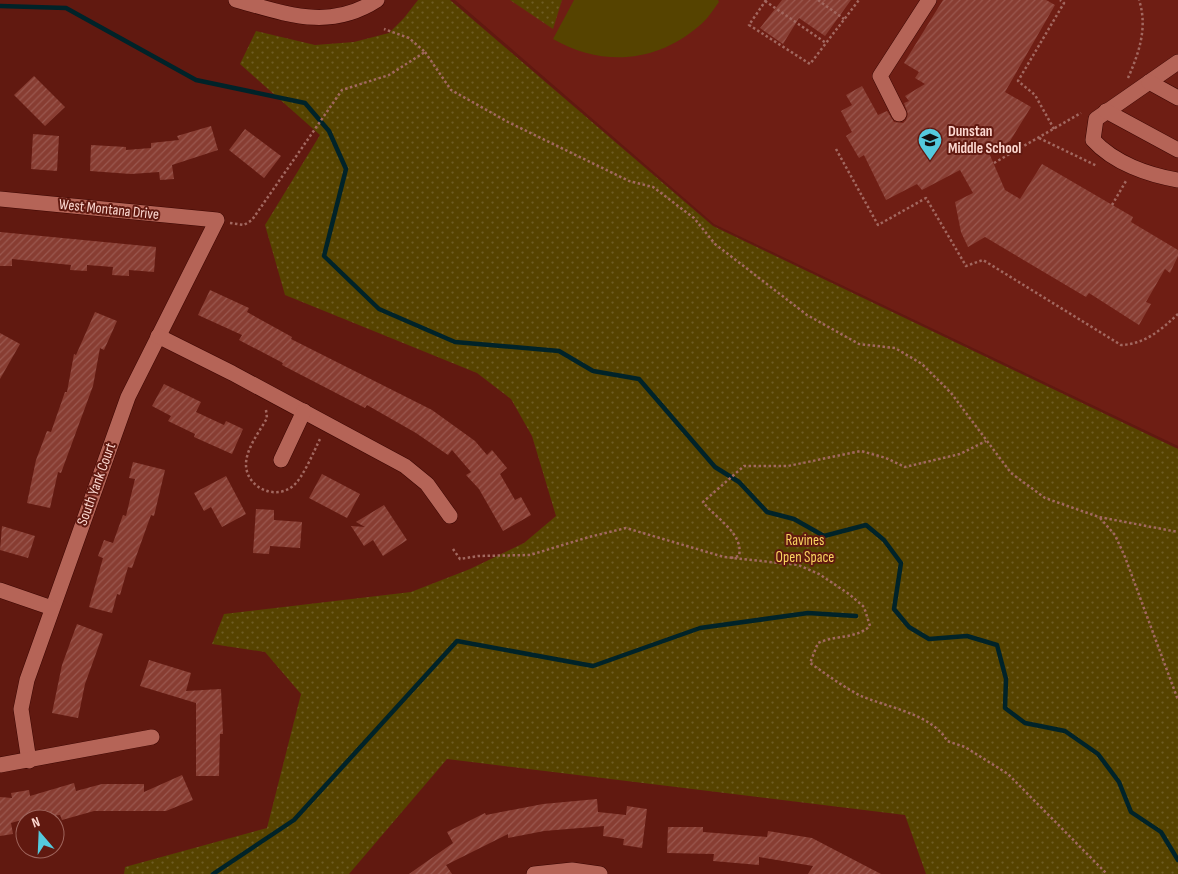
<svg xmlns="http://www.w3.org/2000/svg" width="1178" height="874" font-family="'Sofia Sans Condensed',sans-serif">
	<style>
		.built { fill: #6f1e14 }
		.park { fill: url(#park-dots) }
		.pitch { fill: #564300 }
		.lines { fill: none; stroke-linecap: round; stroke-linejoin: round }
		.stream { stroke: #002329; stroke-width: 4.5 }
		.building { fill: url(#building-hatch) }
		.minor-casing { stroke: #3c0602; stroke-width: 16 }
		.path { stroke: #a26860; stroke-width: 2.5; stroke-dasharray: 2.5 2.5; stroke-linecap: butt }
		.minor { stroke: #b56457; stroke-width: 15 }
		.labels { text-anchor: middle; stroke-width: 4; stroke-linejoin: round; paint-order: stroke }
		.poi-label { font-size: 15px; font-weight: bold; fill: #fcd7d0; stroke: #611910; text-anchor: start }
		.street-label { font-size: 15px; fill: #fcd7d0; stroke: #611910 }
		.park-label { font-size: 15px; fill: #f9d25f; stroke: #611910 }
	</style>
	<defs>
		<pattern id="park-dots" width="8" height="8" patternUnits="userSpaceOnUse" patternTransform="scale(1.25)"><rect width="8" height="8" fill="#564300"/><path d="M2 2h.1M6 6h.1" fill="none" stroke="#6f5d24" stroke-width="1.8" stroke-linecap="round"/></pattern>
		<pattern id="building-hatch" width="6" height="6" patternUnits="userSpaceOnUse" patternTransform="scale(1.25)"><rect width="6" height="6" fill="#883d32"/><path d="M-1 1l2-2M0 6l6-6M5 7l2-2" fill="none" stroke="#9a584f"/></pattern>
	</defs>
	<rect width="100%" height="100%" fill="#611910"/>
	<path class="built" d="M455 0H1178V446L714 224Z"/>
	<g class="park">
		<path d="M418 0H450L713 226 1178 449V874H926L905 815 447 759 349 874H124L125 867 267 828 301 694 265 652 212 644 224 614 411 592 470 569 524 543 556 516 532 436 511 399 477 373 285 295 265 225 320 135 240 64 256 31 315 45 354 42 389 33 404 18Z"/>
		<path d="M510 0H562L553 29Z"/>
	</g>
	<path class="pitch" d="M574 0H718L719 2C713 10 707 20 699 26 656 63 602 67 553 39Z"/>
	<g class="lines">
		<g class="stream">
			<path d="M0 6 66 8 196 80 305 103 329 131 346 169 324 256 379 309 455 342 559 351 593 371 639 379 715 467 739 482 767 512 794 519 824 536 866 525 884 540 901 563 894 609 909 627 929 639 967 636 997 645 1006 679 1005 708 1025 723 1065 731 1098 754 1119 782 1131 812 1161 832 1178 860"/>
			<path d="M213 874 294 820 457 641 593 666 700 628 808 613 856 616"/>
		</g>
	</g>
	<g class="building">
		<path d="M782 0H851L825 36 799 18 783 44 760 28Z"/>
		<path d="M943 0H1046L1055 5 1005 92 1031 107 1010 141 989 153 1005 190 1020 199 1042 164 1133 217 1131 222 1178 250V256L1170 273 1165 269 1146 302 1151 304 1139 325 1089 293 1086 297 985 237 968 247 961 232 955 202 973 193 960 170 922 190 917 184 886 200 864 155 859 158 846 136 852 132 841 111 852 105 846 95 862 86 878 115 887 111 894 122 903 123 906 120 908 114 904 103 909 101 905 96 925 84 915 78 919 72 904 63Z"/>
		<path d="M34 76 65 107 45 126 14 95Z"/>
		<path d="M211 126 218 150 172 165 174 179 160 180 159 172 131 174 90 171 91 145 126 147V150L151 148V143L179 140 177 136Z"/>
		<path d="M245 129 281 156 264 178 229 150Z"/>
		<path d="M33 134 59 136 57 171 31 169Z"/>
		<path d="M0 232 156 247 154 272 129 270V276L112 275 113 267 87 265V271L70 270 71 265 12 259V266H0Z"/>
		<path d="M210 290 249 308 247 312 292 337 291 339 432 410 475 441 487 455 492 450 507 468 500 474 515 500 521 497 531 515 503 531 479 489 466 475 471 472 452 450 448 455 416 433 367 405 365 408 282 365 283 363 239 340 242 335 198 315Z"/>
		<path d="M95 312 117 321 104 350 100 348 93 386 61 473 58 472 50 508 27 503 36 460 47 431 51 432 65 392H67L74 354 76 355Z"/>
		<path d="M0 333 20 344 0 379Z"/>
		<path d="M164 384 201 402 196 412 224 425 226 421 243 429 232 454 194 437 195 434 168 421 171 416 152 406Z"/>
		<path d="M133 462 165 470 154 516 151 515 132 568 128 567 120 595 117 594 112 613 89 607 103 558 98 556 104 540 113 543 123 515 126 516 135 479 129 478Z"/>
		<path d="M322 474 360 494 347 518 309 498Z"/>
		<path d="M226 476 246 514 222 527 211 507 204 511 194 493Z"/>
		<path d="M384 505 407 540 383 556 373 540 364 546 351 526 365 527 356 522Z"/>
		<path d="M256 509 274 510V520L302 522 300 548 270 546 269 554 253 553Z"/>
		<path d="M2 526 35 536 28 558 0 550Z"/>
		<path d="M77 624 103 634 85 684 78 718 52 713 62 665Z"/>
		<path d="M149 660 191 673 186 691 221 689 223 734H220L219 776H196V703L140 686Z"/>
		<path d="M182 775 193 800 166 811H94L62 820 60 815 25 819 11 823 13 834 0 836V797L12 798 11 793 29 790 30 796 74 783 76 791 102 784H144V792Z"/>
		<path d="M597 799 598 812 626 815 627 806 647 809 642 848 623 845 624 839 603 836 604 826 544 831 508 838V834L446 865 452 874H409L453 843 447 832 485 813 486 815 543 804Z"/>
		<path d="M668 827H703V832L767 837 768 831 812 838 881 874H808L813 866 759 857V865L713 861 714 854 667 853Z"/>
	</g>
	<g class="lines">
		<defs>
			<g id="minor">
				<path d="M236 0C287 14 329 31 377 0"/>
				<path d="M1178 62 1096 119 1093 140C1114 163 1148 175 1178 180"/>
				<path d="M1149 82 1178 98"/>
				<path d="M1106 111 1178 150"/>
				<path d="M899 114 880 76 929 0"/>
				<path d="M0 199 217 220 128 397 27 680 21 709 29 761"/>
				<path d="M158 336 232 373 405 466 427 484 450 516"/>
				<path d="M281 460 304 411"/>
				<path d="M0 590 52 608"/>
				<path d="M0 765 152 737"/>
				<path d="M534 874 572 870 600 874"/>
			</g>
		</defs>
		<use href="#minor" class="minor-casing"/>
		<g class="path">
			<path d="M766 0 749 25 810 64 859 0"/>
			<path d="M818 0 844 19"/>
			<path d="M765 1 826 43"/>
			<path d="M425 52 451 90 508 122 629 181 653 187 694 218 715 244 807 315 859 344 895 348 922 364 951 393 1011 473 1045 498 1099 517 1178 532"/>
			<path d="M1128 78C1139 53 1148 27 1139 0"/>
			<path d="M1054 129 1035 95 1018 81 1064 3 1060 0"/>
			<path d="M1039 138 1097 166"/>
			<path d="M836 149 878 225 926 198 966 266 983 260 1121 345C1145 344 1161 330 1178 314"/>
			<path d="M994 163 1081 113"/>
			<path d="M1112 205 1126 181"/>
			<path d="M230 223 244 225 252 220 342 90 389 75 425 52 409 38 384 29"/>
			<path d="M266 410 267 418C260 431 247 447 246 463 245 487 275 501 293 486 303 478 314 451 320 439"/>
			<path d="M1100 518 1115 535 1125 557 1178 700"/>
			<path d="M453 549 460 559 478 556 530 555 589 537 626 528 724 557 798 565 819 574 849 594 864 607 870 626C856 639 835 635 818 643L810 663C826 674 842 686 859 695 885 707 933 714 947 741L965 747 1008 774 1107 874"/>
			<path d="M731 558 739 556C744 533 715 518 703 502L744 466H788L861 451 886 458 905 467 960 454 986 441"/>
		</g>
		<use href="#minor" class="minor"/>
	</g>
	<defs>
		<symbol id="school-pin" viewBox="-11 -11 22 30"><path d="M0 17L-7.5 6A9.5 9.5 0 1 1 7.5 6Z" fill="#54cade" stroke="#611910"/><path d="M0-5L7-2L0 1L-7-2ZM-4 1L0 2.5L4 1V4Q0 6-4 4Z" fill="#111"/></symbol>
	</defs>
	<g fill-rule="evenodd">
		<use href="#school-pin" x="916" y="126" width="28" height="38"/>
	</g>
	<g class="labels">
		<g class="poi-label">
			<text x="948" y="136">Dunstan<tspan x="948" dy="17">Middle School</tspan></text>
		</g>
		<g class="street-label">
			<text transform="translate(109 209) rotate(6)" y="5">West Montana Drive</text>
			<text transform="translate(96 484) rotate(-70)" y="5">South Yank Court</text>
		</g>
		<g class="park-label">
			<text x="805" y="545">Ravines<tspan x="805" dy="17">Open Space</tspan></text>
		</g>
	</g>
	<g transform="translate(40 834) rotate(341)"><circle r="24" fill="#611910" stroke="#9f655d"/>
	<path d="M0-4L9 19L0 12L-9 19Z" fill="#54cade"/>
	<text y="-8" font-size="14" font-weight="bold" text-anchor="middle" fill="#fcd7d0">N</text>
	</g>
</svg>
